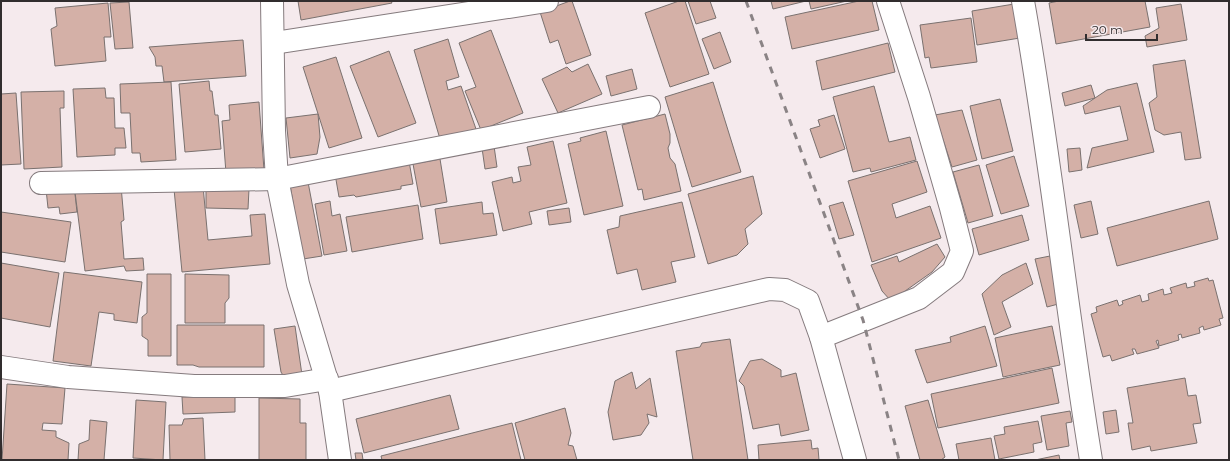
<svg xmlns="http://www.w3.org/2000/svg" width="1230" height="461" font-family="Montserrat,sans-serif">
	<style>
		.building { fill: #d4b0a7; stroke: #7a716f }
		.lines { fill: none; stroke-linecap: round; stroke-linejoin: round }
		.street-casing { stroke: #857b7e; stroke-width: 24 }
		.street { stroke: #fff; stroke-width: 22 }
		.rail { stroke: #8a8385; stroke-width: 3; stroke-dasharray: 7 7; stroke-linecap: butt }
	</style>
	<rect width="100%" height="100%" fill="#f5eaed"/>
	<g class="building">
		<path d="M298 1H391L392 3 301 20Z"/>
		<path d="M570 1H572L591 55 566 64 558 40 550 43 540 12Z"/>
		<path d="M679 1H685L709 74 670 87 645 13Z"/>
		<path d="M688 1H710L716 18 696 24Z"/>
		<path d="M771 1H806L773 9Z"/>
		<path d="M809 1H847L811 9Z"/>
		<path d="M859 1H872L879 30 792 49 785 17Z"/>
		<path d="M1059 1H1145L1150 27 1056 44 1049 3Z"/>
		<path d="M129 2 133 48 115 49 110 3Z"/>
		<path d="M108 3 111 37H104L106 61 55 66 51 29 57 26 55 8Z"/>
		<path d="M1014 4 1020 38 977 45 972 11Z"/>
		<path d="M1181 4 1187 40 1147 47 1145 36 1159 28 1156 8Z"/>
		<path d="M971 18 977 62 931 68 929 57 925 58 920 25Z"/>
		<path d="M491 30 523 113 481 130 465 91 476 87 459 43Z"/>
		<path d="M720 32 731 62 714 69 702 39Z"/>
		<path d="M448 39 459 77 446 81 448 90 461 86 476 129 440 139 414 50Z"/>
		<path d="M243 40 246 76 164 82 162 66H156L155 57 149 47Z"/>
		<path d="M888 43 895 72 822 90 816 61Z"/>
		<path d="M389 51 416 123 378 137 350 66Z"/>
		<path d="M336 57 362 138 329 148 303 67Z"/>
		<path d="M1185 60 1201 158 1185 160 1181 132 1164 135 1155 130 1149 103 1157 97 1153 65Z"/>
		<path d="M588 64 602 94 558 113 542 79 567 67 572 72Z"/>
		<path d="M632 69 637 89 611 96 606 76Z"/>
		<path d="M209 81 210 91H212L215 115H218L221 149 185 152 179 84Z"/>
		<path d="M171 82 176 160 141 162 140 153H132L130 113H121L120 84Z"/>
		<path d="M713 82 741 172 692 187 665 97Z"/>
		<path d="M1137 83 1154 152 1087 168 1092 148 1128 140 1120 106 1085 114 1083 106 1107 90Z"/>
		<path d="M1091 85 1095 98 1065 106 1062 93Z"/>
		<path d="M874 86 889 142 910 137 916 160 871 172 870 168 853 172 833 97Z"/>
		<path d="M105 88 106 98H114L115 128H124L126 148H115V155L77 157 73 89Z"/>
		<path d="M64 91V108H60L62 167 24 169 21 92Z"/>
		<path d="M16 93 21 164 1 165V94Z"/>
		<path d="M1000 99 1013 151 982 159 970 106Z"/>
		<path d="M259 102 264 170 226 173 222 121 230 120 229 105Z"/>
		<path d="M962 110 977 160 952 167 935 115Z"/>
		<path d="M318 114 320 137 317 154 290 158 286 118Z"/>
		<path d="M665 114 670 134V143L668 148 670 158 675 164 681 191 644 200 642 189 638 190 622 125Z"/>
		<path d="M834 115 845 149 820 158 810 129 820 126 818 120Z"/>
		<path d="M606 131 623 206 584 215 568 144 581 141 580 138Z"/>
		<path d="M553 141 567 203 529 212 532 224 503 231 492 182 512 177 513 183 521 181 518 167 531 165 527 147Z"/>
		<path d="M494 146 497 167 485 169 482 148Z"/>
		<path d="M1080 148 1082 170 1069 172 1067 149Z"/>
		<path d="M1014 156 1029 206 1001 214 986 165Z"/>
		<path d="M440 159 447 202 421 207 413 164Z"/>
		<path d="M409 161 413 184 401 186V189L356 197 354 195 339 197 335 174Z"/>
		<path d="M917 161 927 192 892 204 896 218 930 206 941 238 872 262 848 181Z"/>
		<path d="M979 165 993 216 968 223 953 172Z"/>
		<path d="M753 176 762 214 745 229 748 244 737 255 708 264 688 194Z"/>
		<path d="M308 182 322 256 303 259 290 185Z"/>
		<path d="M74 185 77 212 60 214 59 207 48 208 46 189Z"/>
		<path d="M121 186 124 220 121 222 124 259 143 258 144 270 126 271 124 266 85 271 75 192Z"/>
		<path d="M203 186 208 240 252 236 250 215 265 214 270 264 182 272 174 189Z"/>
		<path d="M206 188 249 189 248 209 206 208Z"/>
		<path d="M330 201 332 216 340 214 347 251 324 255 315 204Z"/>
		<path d="M1091 201 1098 234 1081 238 1074 205Z"/>
		<path d="M1209 201 1218 239 1117 266 1107 228Z"/>
		<path d="M482 202 483 214 493 213 497 235 440 244 435 209Z"/>
		<path d="M682 202 695 257 671 262 676 282 642 290 637 269 617 274 607 230 619 227 620 216Z"/>
		<path d="M843 202 854 235 839 239 829 206Z"/>
		<path d="M418 205 423 239 352 252 346 217Z"/>
		<path d="M569 208 571 222 549 225 547 211Z"/>
		<path d="M1 212 71 222 65 262 1 252Z"/>
		<path d="M1022 215 1029 240 979 255 972 229Z"/>
		<path d="M937 244 945 257 932 272 891 301 882 291 871 265 897 256 899 262Z"/>
		<path d="M1050 256 1062 303 1047 307 1035 259Z"/>
		<path d="M1 263 59 273 50 327 1 318Z"/>
		<path d="M1026 263 1033 284 1002 302 1011 327 994 335 982 294 1002 275Z"/>
		<path d="M64 272 142 282 137 323 114 320V314L99 312 91 366 53 361Z"/>
		<path d="M147 274H171V356H148V340L142 336V317L147 313Z"/>
		<path d="M185 274 229 275V298L225 303V323H185Z"/>
		<path d="M1208 278 1209 281 1213 280 1223 318 1219 319 1221 325 1204 330 1203 326 1199 328 1200 333 1182 338 1181 334 1178 335 1179 340 1159 346 1158 340 1156 341 1159 348 1137 354 1135 349H1132L1134 354 1112 361 1110 355 1103 357 1091 314 1097 312 1096 307 1117 300 1119 306 1123 304 1122 301 1140 295 1142 302 1149 300 1148 294 1163 289 1164 295 1172 293 1170 288 1186 283 1187 288 1195 286 1194 282Z"/>
		<path d="M177 325H264V367H199L193 365H177Z"/>
		<path d="M295 326 302 375 284 377 281 372 274 329Z"/>
		<path d="M985 326 997 366 927 383 915 350 951 342 950 337Z"/>
		<path d="M1052 326 1060 365 1003 377 995 338Z"/>
		<path d="M730 339 748 460H693L676 351 700 347 702 343Z"/>
		<path d="M762 359 781 370V377L796 373 809 430 781 436 779 424 753 429 744 386 739 381 750 361Z"/>
		<path d="M1052 368 1059 403 938 428 931 394Z"/>
		<path d="M632 372 636 389 650 378 657 417 647 414 649 423 641 435 613 440 608 412 615 381Z"/>
		<path d="M1185 378 1188 396 1196 395 1201 423 1193 424 1197 443 1151 451 1150 446 1132 450 1128 423H1133L1127 388Z"/>
		<path d="M7 384 65 388 62 424 43 423 42 430 56 431V437L69 443 68 460H2Z"/>
		<path d="M450 395 459 429 364 453 356 419Z"/>
		<path d="M235 396V412L183 414 182 397Z"/>
		<path d="M259 398 300 399V423H306V460H259Z"/>
		<path d="M136 400 166 402 163 460 133 458Z"/>
		<path d="M928 400 945 457 941 460H920L905 406Z"/>
		<path d="M565 408 571 433 568 445 573 446 577 460H525L515 423Z"/>
		<path d="M1116 410 1119 432 1106 434 1103 412Z"/>
		<path d="M1070 411 1072 422 1066 423 1069 446 1047 450 1041 416Z"/>
		<path d="M203 418 205 460H170L169 425H182L184 419Z"/>
		<path d="M90 420 107 422 104 460H78L79 444 89 440Z"/>
		<path d="M1038 421 1042 442 1033 444 1034 452 999 459 994 436 1005 434 1004 427Z"/>
		<path d="M512 423 521 460H382L381 456Z"/>
		<path d="M991 438 995 460H959L956 444Z"/>
		<path d="M811 440 812 449 818 448 819 460H759L758 445Z"/>
		<path d="M355 453H362L363 460H356Z"/>
		<path d="M1059 455 1060 460H1035Z"/>
	</g>
	<g class="lines">
		<defs>
			<g id="street">
				<path d="M272 1 274 131 277 179 298 284 330 391 340 460"/>
				<path d="M1023 1C1050 153 1066 307 1091 460"/>
				<path d="M274 43 547 1"/>
				<path d="M41 183 277 179 649 107"/>
				<path d="M821 337 919 298 953 272 962 251 951 208 919 97 888 1"/>
				<path d="M1 367 68 377 194 386H285L327 379"/>
				<path d="M330 391 769 289 785 290 808 301 821 337 855 460"/>
			</g>
		</defs>
		<use href="#street" class="street-casing"/>
		<use href="#street" class="street"/>
		<path class="rail" d="M746 1 863 320 899 460"/>
	</g>
	<rect width="1230" height="461" fill="none" stroke="#312d2e" stroke-width="4"/>
	<path d="M1086 34v6h71v-6" fill="none" stroke="#312d2e" stroke-width="2"/>
	<text x="1092" y="34" font-size="12" fill="#312d2e" stroke="#f5eaed" stroke-width="3" paint-order="stroke">20 m</text>
</svg>
